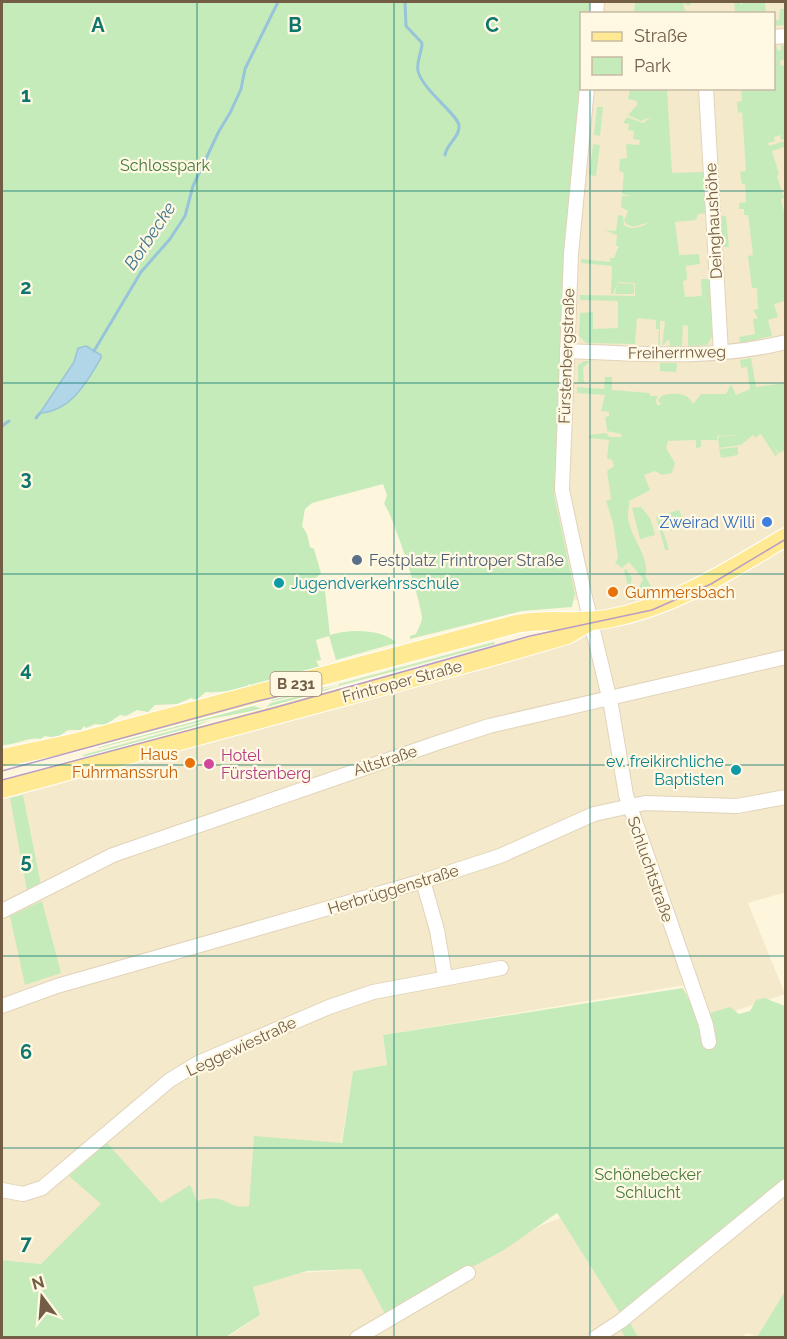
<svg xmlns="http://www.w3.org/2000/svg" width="787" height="1339" font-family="Raleway,sans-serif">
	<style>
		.residential { fill: #f5e9cb }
		.green { fill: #c6ebbb }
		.water { fill: #b1d6e7; stroke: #97c4d9; stroke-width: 1.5 }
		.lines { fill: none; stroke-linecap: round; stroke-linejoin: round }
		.stream { stroke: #97c4d9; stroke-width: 3 }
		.minor-casing { stroke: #e1d3b9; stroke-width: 16 }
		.major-casing { stroke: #fff; stroke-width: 20 }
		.minor { stroke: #fff; stroke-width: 14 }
		.major { stroke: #ffe992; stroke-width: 18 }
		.tram { stroke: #ba9dc5; stroke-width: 1.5 }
		.grid { fill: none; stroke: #0f766e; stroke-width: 1.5; stroke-opacity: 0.55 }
		.shop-dot { fill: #3f7fe0; stroke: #fff9e4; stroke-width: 2 }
		.service-dot { fill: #5c6f8a; stroke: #fff9e4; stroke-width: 2 }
		.culture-dot { fill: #0f9aa8; stroke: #fff9e4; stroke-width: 2 }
		.food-dot { fill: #e8710a; stroke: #fff9e4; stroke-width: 2 }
		.hotel-dot { fill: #d1479c; stroke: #fff9e4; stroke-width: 2 }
		.labels { text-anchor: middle; stroke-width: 4.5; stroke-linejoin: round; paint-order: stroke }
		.shield { fill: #fff9e4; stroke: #9d8c75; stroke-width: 1.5 }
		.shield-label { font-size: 15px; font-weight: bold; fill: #735d45 }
		.park-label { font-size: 16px; fill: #447a3c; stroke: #fff9e4 }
		.street-label { font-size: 16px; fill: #735d45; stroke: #fff9e4 }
		.shop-label { font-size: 16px; fill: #366cbe; stroke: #fff9e4; text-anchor: end }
		.service-label { font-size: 16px; fill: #4e5e75; stroke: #fff9e4; text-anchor: start }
		.culture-label { font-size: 16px; fill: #0d838f; stroke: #fff9e4; text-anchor: start }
		.food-label { font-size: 16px; fill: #c56008; stroke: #fff9e4; text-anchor: start }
		.hotel-label { font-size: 16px; fill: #b23c85; stroke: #fff9e4; text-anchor: start }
		.water-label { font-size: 18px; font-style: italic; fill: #407590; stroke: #fff9e4 }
		.grid-label { font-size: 20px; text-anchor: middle; font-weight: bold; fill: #0f766e; stroke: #fff9e4; stroke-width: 4.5; stroke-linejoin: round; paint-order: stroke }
	</style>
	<rect width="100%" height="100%" fill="#fdf6dd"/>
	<g class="residential">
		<path d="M586 2H785L786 892 748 903 785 994 702 1022 685 985 383 1035 387 1065 353 1071 341 1144 250 1215 161 1204H104L41 1264 2 1260V789L569 637 588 603 575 600 554 493 582 88H774V14L585 13Z"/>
		<path d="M785 1187V1291L757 1337 747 1333 741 1338 638 1337 628 1319Z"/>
		<path d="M560 1218 623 1318 625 1337 227 1338 260 1315 246 1288 299 1273 361 1269 386 1314 542 1225Z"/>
	</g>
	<g class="green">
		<path d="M2 2H597L596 13 582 14 570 475 567 485 559 495 554 494 575 594 572 607 522 611 410 639V636L416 634C418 629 422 622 422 617 421 601 392 512 384 504L387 495 383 484 312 503 305 509 302 526 307 534 310 547 314 549 321 573 315 579 324 583 330 635C347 629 383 628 396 643L336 660 329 636 316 640 321 660 316 661 320 668 302 674 298 671C291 680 285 676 276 679 267 681 260 690 249 684L245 689C231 690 221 693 206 692L196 700 191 698 177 704 155 705 148 712 137 710 126 716 120 715 105 725 95 724 86 728 84 726 81 730H68L57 738 45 736 41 739C31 736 12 746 2 745Z"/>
		<path d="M635 2H702H692L689 6 683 3 686 14 634 13Z"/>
		<path d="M734 2H740L741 5 744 2H765L766 13H735Z"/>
		<path d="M780 9H785V25L774 26V20H779Z"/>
		<path d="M774 40 778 51 781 50V44L785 46V59L780 61 781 66 785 65V139L781 140 780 135 774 137 775 141 768 143 769 146 785 141V147L772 151 779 174 777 176 784 198 781 199 785 216V301L774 304 778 317 768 320 772 336 740 343 739 337 755 334 753 319 758 318 753 310 758 309 757 288H752L748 256 753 255 748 215H744V209H739V203L746 202 745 184H742L740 172 746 171 742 112 738 113 737 102 742 101 741 89 774 88Z"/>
		<path d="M630 89H667L672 173 703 172 707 213 698 214 696 220 675 222 679 255 699 254 700 264 686 266 687 280 683 281 685 297 702 296 701 279H710L712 337 707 345 688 346V326L683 325 682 346H670L669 339 662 346 665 321H660V345L658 346 659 329H656V320L637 318 635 344 586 343 579 336 580 313 593 312V329L618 328V301L580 300V295L635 296V283L618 282 613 294H611L612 266 581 263V259L610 262V258H614L619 246H616L617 235 604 230 616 231 618 215 623 216 624 225C633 231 640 227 649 223 641 223 632 232 624 221L628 211 621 207 622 196H630L622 194 624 173 619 171 620 159 627 158 626 144 639 145 640 140 633 139 634 131 628 130 629 124 623 123 627 117 643 123 651 117 641 121 628 115 637 105V101L628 99Z"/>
		<path d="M597 107H603L600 136 594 135Z"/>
		<path d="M593 144 600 145 596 176 589 175Z"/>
		<path d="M726 216 729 247H721L718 217Z"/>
		<path d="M617 283 634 284V294H615Z"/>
		<path d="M751 358 756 387 785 383V450L779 453 774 447 778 454 775 456 761 434 755 438 753 435 741 445 719 448 718 437 739 435 717 436V440H701V447L696 448V440L668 441 666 448 675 463 672 473 662 475 655 471 644 475 650 490 629 501C630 504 628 509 628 513 627 535 652 559 645 575L651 587 650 596 631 601 624 570 626 569 632 578 631 583 636 593 643 579 629 562 622 568 615 563 618 558 613 523 606 501 611 499 607 471 614 466 612 460 607 458 609 440 589 438V435L606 433 609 437H622L621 434 607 431 605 417 609 416V412L601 411 605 395 577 393V387L604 389 605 377H612V390L650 393V396H658L656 400 657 405H661L658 400 663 395C675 393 688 392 693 404L701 394H726L731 384 736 395 750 389 747 367 741 368 740 360Z"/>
		<path d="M584 361H590L583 368 584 383 578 382V365Z"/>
		<path d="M660 363H677L676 372 660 371Z"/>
		<path d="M738 447V455L721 458 719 449Z"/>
		<path d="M641 507 650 518 655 535 640 539 632 508Z"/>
		<path d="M679 510 687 527 671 531 669 525 663 527 659 518 669 550H665L656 517Z"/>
		<path d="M494 642 495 644 342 685 273 707 210 719 99 748V747L253 706 264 709 271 703 338 686 339 684Z"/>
		<path d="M337 685 273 701 268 700 18 767 277 697Z"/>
		<path d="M247 713 84 757 83 755 211 720 193 727Z"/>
		<path d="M23 795 41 885 27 891 10 798Z"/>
		<path d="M42 901 61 973 25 985 10 916Z"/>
		<path d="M683 988 701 1025 707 1014 730 1007 739 1014 750 1011 756 1000 764 998 785 1006V1183L623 1318 557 1213 504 1250 385 1314 361 1269 307 1271 253 1287 260 1315 226 1337H2V1260L41 1264 101 1204 69 1176 107 1143 161 1203 190 1185 197 1201C225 1191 229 1211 249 1206L254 1136 342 1143 353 1071 387 1065 383 1035Z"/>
		<path d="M785 1291V1337H757Z"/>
		<path d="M628 1319 638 1337H625L618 1325Z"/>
	</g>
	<path class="water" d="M86 346 101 355V358C87 382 71 411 40 413L74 362 78 348Z"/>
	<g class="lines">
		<g class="stream">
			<path d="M405 2 406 26 422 43C422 52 416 62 418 71 423 91 459 115 459 126 460 137 447 143 445 155"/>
			<path d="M94 351 141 272 170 239 185 216 193 186 219 131 230 113 241 89 245 69 278 2"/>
			<path d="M36 418 40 413"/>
			<path d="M2 426 9 421"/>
		</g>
		<defs>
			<g id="minor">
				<path d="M596 14 597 2"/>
				<path d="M774 37 786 36"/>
				<path d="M587 88 571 254 562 490 584 593 611 705 626 795 706 1025 709 1042"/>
				<path d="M706 88 721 353"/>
				<path d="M567 351C640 354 714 360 786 342"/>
				<path d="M423 881 437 930 445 977"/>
				<path d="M2 911 113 855 437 743 489 726 786 657"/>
				<path d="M2 1006 57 986 423 881 500 856 594 814 645 803 737 806 786 797"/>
				<path d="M2 1190 23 1194 42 1188 170 1080 198 1063 329 1007 373 992 501 968"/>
				<path d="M357 1338 468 1273"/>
				<path d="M595 1338 621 1321 786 1186"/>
			</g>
			<g id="major">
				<path d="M2 758 77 742 516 624C549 618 577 624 607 619 674 607 728 571 786 537"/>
				<path d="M2 789 498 655 567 635 591 621"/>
			</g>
		</defs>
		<use href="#minor" class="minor-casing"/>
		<use href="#major" class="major-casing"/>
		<use href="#minor" class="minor"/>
		<use href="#major" class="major"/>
		<g class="tram">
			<path d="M2 771 258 701 310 689"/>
			<path d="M2 780 277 707 530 636 652 610 711 584 786 539"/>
		</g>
	</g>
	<path class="grid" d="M197 2V1338M394 2V1338M590 2V14M590 88V1338M2 191H786M2 383H786M2 574H786M2 765H786M2 956H786M2 1148H786"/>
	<circle class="shop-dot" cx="767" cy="522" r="6"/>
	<circle class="service-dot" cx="357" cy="560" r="6"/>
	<g class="culture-dot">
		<circle cx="279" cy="583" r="6"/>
		<circle cx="736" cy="770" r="6"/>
	</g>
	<g class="food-dot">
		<circle cx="613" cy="592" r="6"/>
		<circle cx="190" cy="763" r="6"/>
	</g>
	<circle class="hotel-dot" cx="209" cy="764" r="6"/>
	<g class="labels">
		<rect class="shield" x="270.5" y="672" width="51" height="24" rx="4.5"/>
		<g class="shield-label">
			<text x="296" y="689">B 231</text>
		</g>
		<g class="park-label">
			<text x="165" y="171">Schlosspark</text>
			<text x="648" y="1180">Schönebecker<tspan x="648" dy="18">Schlucht</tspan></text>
		</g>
		<g class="street-label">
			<text transform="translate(713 221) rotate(-93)" y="6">Deinghaushöhe</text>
			<text transform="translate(677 352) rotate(-1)" y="6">Freiherrnweg</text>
			<text transform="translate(566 356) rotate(-88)" y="6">Fürstenbergstraße</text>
			<text transform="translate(402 681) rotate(-15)" y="6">Frintroper Straße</text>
			<text transform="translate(385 760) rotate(-18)" y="6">Altstraße</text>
			<text transform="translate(651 869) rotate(71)" y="6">Schluchtstraße</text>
			<text transform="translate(393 889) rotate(-17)" y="6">Herbrüggenstraße</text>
			<text transform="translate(241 1046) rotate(-25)" y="6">Leggewiestraße</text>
		</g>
		<g class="shop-label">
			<text x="755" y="528">Zweirad Willi</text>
		</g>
		<g class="service-label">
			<text x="369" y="566">Festplatz Frintroper Straße</text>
		</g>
		<g class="culture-label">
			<text x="291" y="589">Jugendverkehrsschule</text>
			<text x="724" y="767" text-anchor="end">ev. freikirchliche<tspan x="724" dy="18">Baptisten</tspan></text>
		</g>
		<g class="food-label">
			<text x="625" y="598">Gummersbach</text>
			<text x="178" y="760" text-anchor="end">Haus<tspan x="178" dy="18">Fuhrmanssruh</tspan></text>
		</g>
		<g class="hotel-label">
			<text x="221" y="761">Hotel<tspan x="221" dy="18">Fürstenberg</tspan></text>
		</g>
		<g class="water-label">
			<text transform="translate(150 236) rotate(-56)" y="6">Borbecke</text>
		</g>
	</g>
	<g class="grid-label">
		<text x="98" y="32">A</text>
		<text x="295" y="32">B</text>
		<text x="492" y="32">C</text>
		<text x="26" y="102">1</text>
		<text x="26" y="294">2</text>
		<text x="26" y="485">3</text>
		<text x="26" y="676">4</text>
		<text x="26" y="868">5</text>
		<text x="26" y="1059">6</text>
		<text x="26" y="1250">7</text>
	</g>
	<rect width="787" height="1339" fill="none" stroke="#735d45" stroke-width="6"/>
	<rect x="580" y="12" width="195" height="78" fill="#fff9e4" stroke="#c7bba4" stroke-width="1.5"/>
	<rect x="592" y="32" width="30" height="9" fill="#ffe992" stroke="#c7bba4" stroke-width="1.5"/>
	<text x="634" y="42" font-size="18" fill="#735d45">Straße</text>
	<rect x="592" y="57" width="30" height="18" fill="#c6ebbb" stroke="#c7bba4" stroke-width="1.5"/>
	<text x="634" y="72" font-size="18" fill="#735d45">Park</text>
	<g transform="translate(42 1297) rotate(344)" stroke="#fff9e4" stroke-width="4.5" paint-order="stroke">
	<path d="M0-4.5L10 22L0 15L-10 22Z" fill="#735d45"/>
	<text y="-9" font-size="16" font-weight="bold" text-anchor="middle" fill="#735d45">N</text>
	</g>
</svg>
